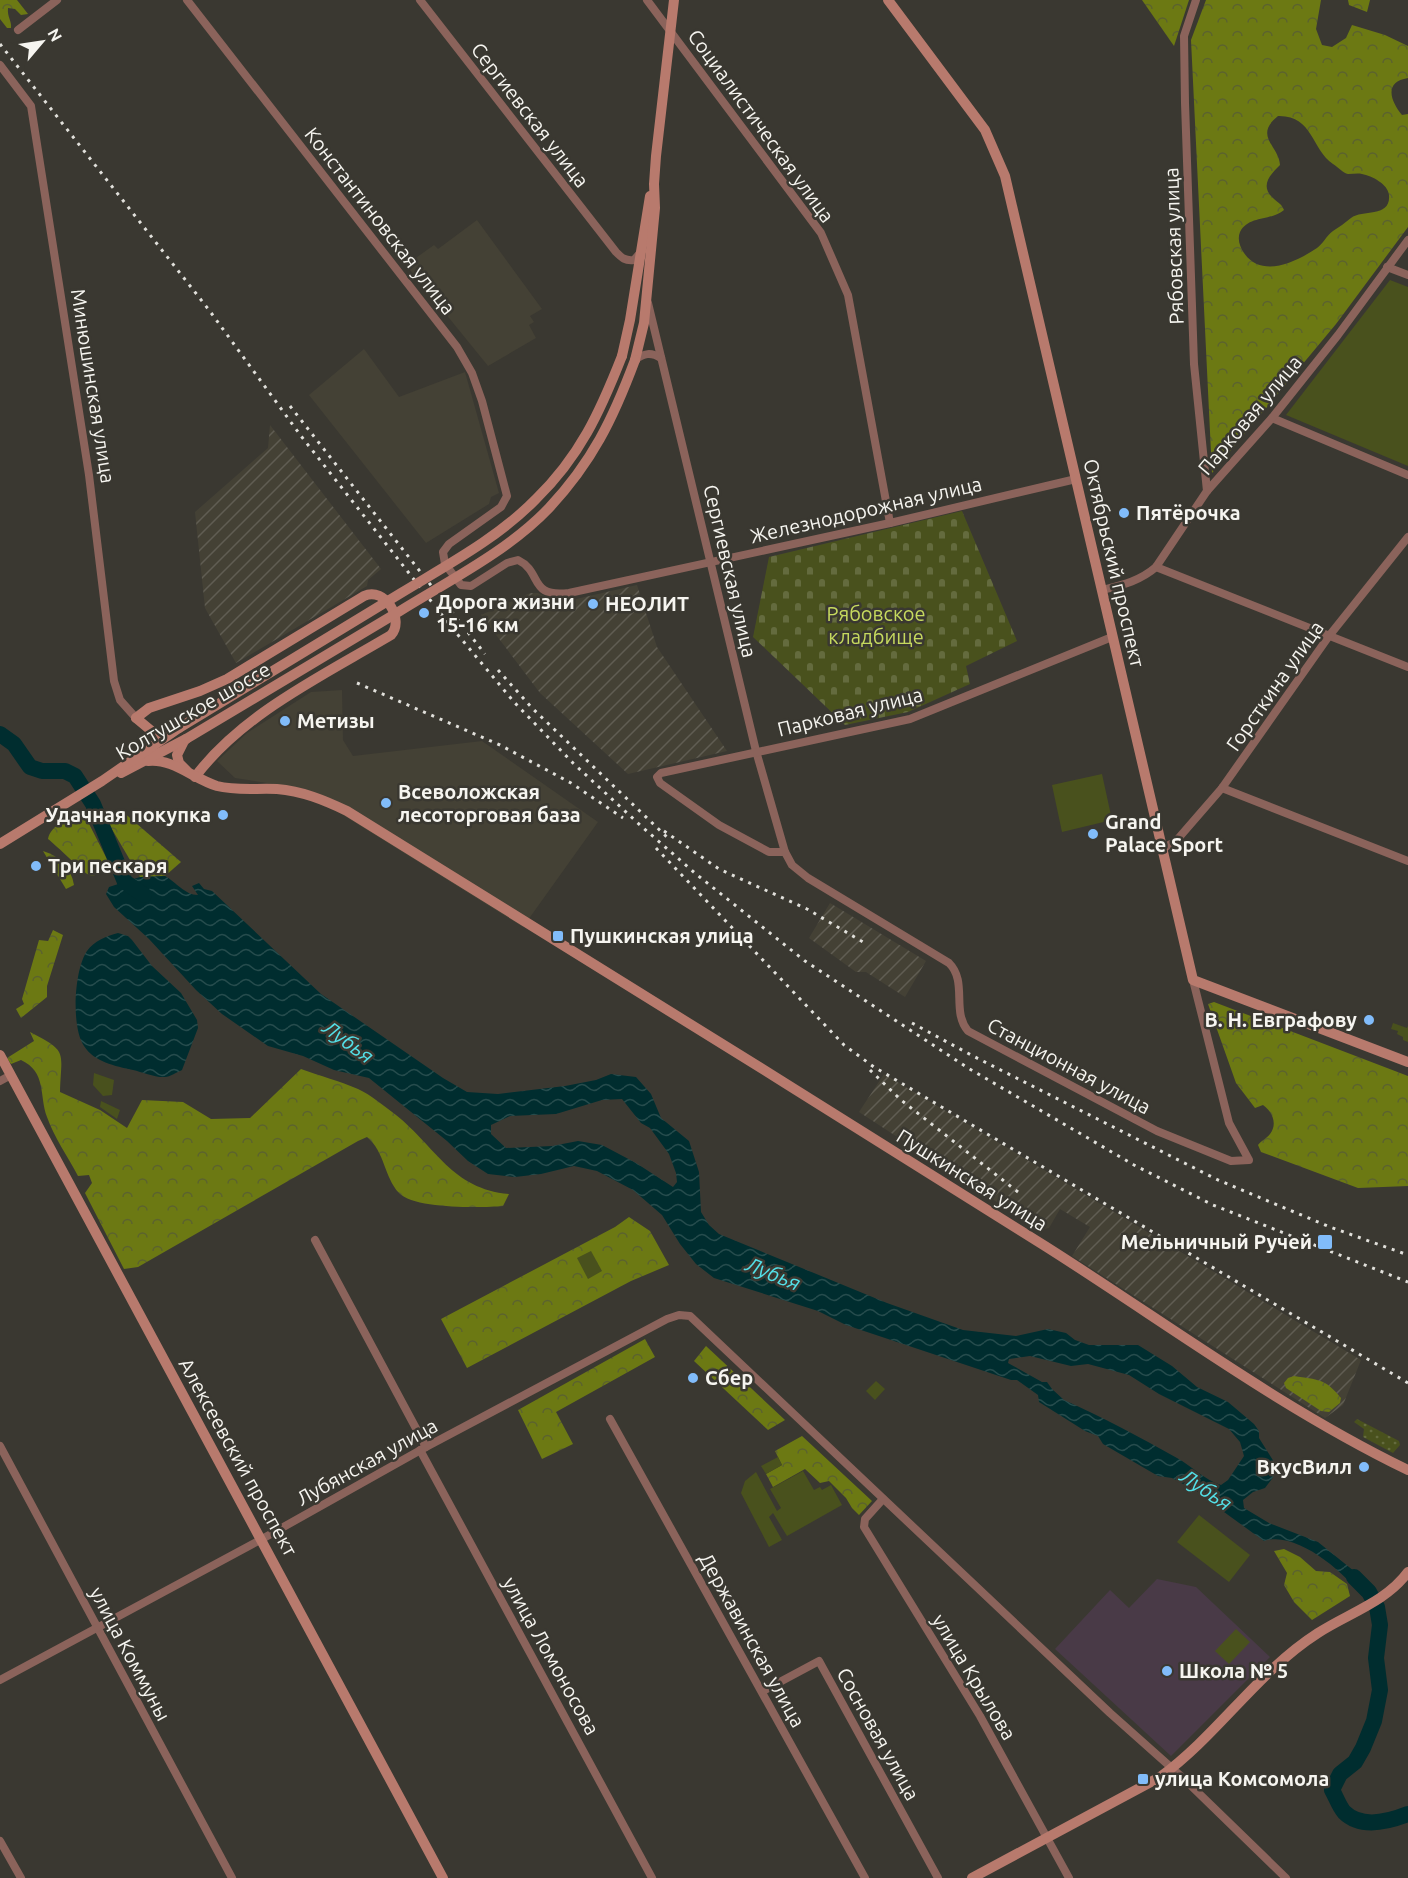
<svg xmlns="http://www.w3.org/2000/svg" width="1408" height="1878" font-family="Ubuntu,sans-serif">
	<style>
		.built { fill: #444135 }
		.industrial { fill: url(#industrial-furrows) }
		.education { fill: #493a47 }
		.grass { fill: url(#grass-dots) }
		.forest { fill: url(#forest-crowns); fill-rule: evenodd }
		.cemetery { fill: url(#cemetery-stones) }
		.green { fill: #49511d }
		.water { fill: url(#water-waves); fill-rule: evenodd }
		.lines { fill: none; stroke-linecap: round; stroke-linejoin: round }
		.river { stroke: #002d2f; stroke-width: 16 }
		.street { stroke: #8b635b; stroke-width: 8 }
		.secondary { stroke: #b87a6d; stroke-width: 10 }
		.rail { stroke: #e1e0db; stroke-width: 3; stroke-dasharray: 3 6; stroke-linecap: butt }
		.secondary-bridge { stroke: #b87a6d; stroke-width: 10 }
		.poi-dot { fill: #81bcfa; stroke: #3a3831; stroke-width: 2 }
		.labels { text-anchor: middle; stroke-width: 5; stroke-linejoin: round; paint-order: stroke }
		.street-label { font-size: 20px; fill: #f6f5f0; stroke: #3a3831 }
		.poi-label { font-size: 20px; font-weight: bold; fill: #f6f5f0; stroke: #3a3831; text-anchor: start }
		.park-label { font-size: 20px; fill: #c6d95e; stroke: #3a3831 }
		.water-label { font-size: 21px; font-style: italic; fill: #53e0e8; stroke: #3a3831 }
	</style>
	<defs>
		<pattern id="industrial-furrows" width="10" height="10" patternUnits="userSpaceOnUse" patternTransform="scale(1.5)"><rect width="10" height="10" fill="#444135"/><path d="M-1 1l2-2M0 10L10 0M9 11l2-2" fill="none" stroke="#605d53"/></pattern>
		<pattern id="grass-dots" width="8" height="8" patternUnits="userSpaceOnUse" patternTransform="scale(1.5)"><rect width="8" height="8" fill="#49511d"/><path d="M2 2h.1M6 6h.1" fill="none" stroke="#646b3e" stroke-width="1.8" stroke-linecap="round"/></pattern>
		<pattern id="forest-crowns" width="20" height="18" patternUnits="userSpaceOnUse" patternTransform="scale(1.5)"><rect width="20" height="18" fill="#6c7913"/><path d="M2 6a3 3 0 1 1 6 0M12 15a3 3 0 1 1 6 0" fill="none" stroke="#5b622e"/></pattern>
		<pattern id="cemetery-stones" width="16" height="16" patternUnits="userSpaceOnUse" patternTransform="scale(1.5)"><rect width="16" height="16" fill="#49511d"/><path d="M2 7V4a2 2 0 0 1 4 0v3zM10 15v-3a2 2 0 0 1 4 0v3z" fill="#646b3e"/></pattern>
		<pattern id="water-waves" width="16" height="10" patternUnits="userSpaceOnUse" patternTransform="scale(1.5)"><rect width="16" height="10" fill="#002d2f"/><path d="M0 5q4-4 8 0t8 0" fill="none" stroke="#264c4d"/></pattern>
	</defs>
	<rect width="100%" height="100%" fill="#3a3831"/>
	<g class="built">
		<path d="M477 220 542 309 530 316 534 322 529 325 536 338 488 366 406 265 434 245 438 249Z"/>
		<path d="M364 349 399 397 465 372 499 493 491 497 489 504 426 543 309 395Z"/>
		<path d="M342 690 343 740 353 756 482 741 598 822 523 927 330 807 305 789 235 778 217 761 247 733 311 692Z"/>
	</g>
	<g class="industrial">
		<path d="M270 425 381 569 368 580 367 586 236 663 205 608 195 512 268 448Z"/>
		<path d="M637 585 657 647 727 751 628 774 540 693 481 615 530 593H538L554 601 572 600Z"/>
		<path d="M830 903 926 961 905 997 866 972H856L809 938Z"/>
		<path d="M884 1074 1361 1360 1343 1405 1325 1418 1072 1256 1090 1227 1060 1209 1049 1228 1040 1230 859 1112Z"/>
	</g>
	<path class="education" d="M1157 1579 1196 1587 1270 1657 1171 1756 1055 1649 1110 1590 1129 1608Z"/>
	<path class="grass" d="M1357 1419 1399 1441 1400 1445 1393 1453 1363 1437 1364 1429 1354 1422Z"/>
	<g class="forest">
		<path d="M0 0H17L28 14 21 15 15 9 8 8C7 17 12 21 11 28H7L0 19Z"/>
		<path d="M1142 0H1189L1174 46Z"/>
		<path d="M1206 0H1321L1316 29 1322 45 1332 47 1346 38 1352 25 1385 35 1408 46V78C1384 82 1390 100 1402 115L1408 114V227L1336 324 1212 473 1191 40ZM1278 116C1313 115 1311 149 1333 164 1338 167 1343 173 1348 174 1353 174 1358 173 1362 174 1372 176 1388 184 1389 195 1391 218 1363 209 1351 218 1345 223 1339 227 1333 231 1326 236 1323 244 1317 248 1296 262 1262 279 1244 253 1240 247 1237 239 1240 232 1249 215 1272 221 1284 210 1281 203 1279 204 1274 199 1259 186 1270 175 1280 165 1279 146 1253 136 1278 116Z"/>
		<path d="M1348 0H1370L1367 12 1349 5Z"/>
		<path d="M122 811 181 862 165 876 140 877 103 814Z"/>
		<path d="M79 813 84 814 112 869C106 871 95 877 89 875 84 873 56 845 48 839 51 825 67 819 79 813Z"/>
		<path d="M43 851C60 856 71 868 74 885L66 889Z"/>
		<path d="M53 930 63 935 47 986V997L21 1018 16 1009 24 1004 22 999 39 940 48 941Z"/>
		<path d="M1214 1002 1408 1076V1186L1358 1188 1261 1152 1258 1145C1262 1140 1267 1138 1270 1134 1278 1124 1272 1111 1263 1105L1255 1108 1236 1083 1208 1004Z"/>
		<path d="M30 1032C69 1052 61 1051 60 1092L100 1110 127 1128 142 1100 183 1102 211 1119 250 1118 301 1069C320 1076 340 1081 358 1089 371 1095 384 1106 396 1115 436 1147 452 1189 509 1194L503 1206C481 1208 414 1209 399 1193 384 1177 385 1152 367 1137L358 1141 138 1267 124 1269 85 1193 92 1183 89 1175 78 1176C68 1157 54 1137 47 1117 39 1096 47 1072 21 1060L11 1064 7 1058 34 1041Z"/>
		<path d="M629 1217 650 1231 669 1265 631 1281 467 1368 441 1319 615 1227Z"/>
		<path d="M645 1339 655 1357 556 1412 573 1444 542 1459 518 1410Z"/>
		<path d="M706 1346 785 1420 768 1430 694 1361Z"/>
		<path d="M1294 1376C1318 1380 1325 1378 1341 1398L1340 1403 1329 1412 1321 1411 1286 1388 1284 1383 1288 1378Z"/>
		<path d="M802 1436 872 1501 859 1515 852 1508 846 1498 829 1481 820 1483 805 1469 773 1487 766 1474 782 1465 775 1451Z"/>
		<path d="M1284 1549 1300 1557 1316 1571 1330 1572 1347 1584 1350 1596 1312 1620 1294 1602 1284 1585 1287 1573 1274 1551Z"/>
	</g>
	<path class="cemetery" d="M962 511 1017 641 966 666 970 684 908 712 845 725 753 637 769 557Z"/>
	<g class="green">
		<path d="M1390 280 1408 287V466L1286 415Z"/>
		<path d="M1102 774 1112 820 1062 832 1052 785Z"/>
		<path d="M1393 1023 1407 1028 1408 1026V1042L1403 1040V1037L1397 1034 1398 1031 1391 1029Z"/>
		<path d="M94 1073 114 1080 112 1095 103 1096 93 1085Z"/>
		<path d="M101 1101 120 1110 117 1119 100 1107Z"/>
		<path d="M591 1251 602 1271 588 1279 577 1258Z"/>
		<path d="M876 1381 885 1389 875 1400 866 1391Z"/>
		<path d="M778 1457 782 1465 766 1474 761 1466Z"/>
		<path d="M803 1471 814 1490 820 1487 822 1490 831 1485 842 1505 787 1536 773 1513 769 1517 782 1540 769 1547 741 1493 745 1481 756 1472 777 1511 781 1508 770 1489Z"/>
		<path d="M1199 1515 1250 1555 1229 1582 1177 1542Z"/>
		<path d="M1236 1629 1250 1642 1229 1664 1215 1651Z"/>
	</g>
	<g class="water">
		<path d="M165 876C176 882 185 895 198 895L192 886 199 883 204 889 212 891 321 994 443 1078 467 1092 498 1094 565 1086 596 1080 611 1074 636 1077 651 1094 661 1118 689 1141 699 1172 701 1212 709 1225 719 1234 887 1303 963 1330 1016 1336 1048 1329 1066 1333 1075 1340 1089 1345H1138L1172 1366 1197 1387 1228 1402 1254 1424 1259 1431V1438L1274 1462V1476L1265 1488 1253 1492 1243 1500 1244 1508 1269 1523 1318 1542 1375 1588 1362 1596C1344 1572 1296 1530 1264 1541L1224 1512 1209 1498 1172 1478 1158 1476 1103 1444 1098 1436 1085 1431 1039 1402 1038 1395 1017 1380H1011L846 1325 818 1311 714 1278 696 1264 680 1244 662 1215 633 1190 597 1171 574 1166 541 1174 515 1177 488 1174 468 1161 447 1141 369 1078 334 1070 303 1056 268 1046 222 1014 196 990 149 939 114 907 106 894 109 887 140 877ZM622 1099 641 1123 650 1128 669 1154 676 1173 677 1182 673 1187 636 1163 602 1145 578 1141 552 1146 506 1148 491 1134V1125L510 1116 556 1114 602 1100ZM1030 1356 1071 1366 1088 1364 1129 1375 1159 1394 1229 1429 1240 1442 1244 1456 1228 1480 1221 1485C1204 1480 1192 1466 1177 1458 1140 1437 1102 1417 1064 1400L1052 1389 1047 1382H1042L1008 1363 1009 1359Z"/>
		<path d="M118 933 128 936 132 940 152 966 181 993 197 1020 198 1028 182 1070C177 1072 170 1077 165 1077 156 1078 142 1072 133 1070 115 1066 94 1062 84 1046 71 1027 74 970 87 951 94 941 106 936 118 933Z"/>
	</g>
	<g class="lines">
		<g class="river">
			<path d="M0 734 14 744 30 767 42 771H65L75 776 93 804 125 882 144 895"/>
			<path d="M1354 1577 1369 1592 1377 1607 1380 1625 1376 1658 1380 1690 1374 1721 1363 1748 1355 1762 1340 1774 1332 1790C1336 1797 1339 1806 1344 1812 1361 1829 1388 1822 1408 1814"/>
		</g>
		<g class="street">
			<path d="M187 0 457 347 472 373 482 401 507 496 501 507 449 544 443 552 445 564 461 585 471 586 507 563 518 560C543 572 528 598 569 593L890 523 1076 479"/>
			<path d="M420 0 616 252C622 258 625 261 634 260L641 252"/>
			<path d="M647 0 821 233 848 295 890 523"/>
			<path d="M1196 0 1184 36 1185 103 1194 364 1207 491"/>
			<path d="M18 30 57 0"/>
			<path d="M0 65 31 106 89 475 114 681 120 700 136 718"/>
			<path d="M1387 267 1408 275"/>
			<path d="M648 303 756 751 785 852"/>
			<path d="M635 360C644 353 651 352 661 358"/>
			<path d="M1272 418 1408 475"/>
			<path d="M1156 567 1408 667"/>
			<path d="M1102 590C1122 585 1140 581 1156 567L1207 491 1272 418 1338 335 1408 240"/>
			<path d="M1112 637 910 719 661 773 657 777 660 783 719 825 769 852H785L792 865 808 878 949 963C968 982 951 1011 968 1031L1157 1131 1231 1161 1249 1160 1229 1123 1193 980"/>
			<path d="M1222 788 1408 861"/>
			<path d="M1162 849 1176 841 1222 788 1329 636 1408 537"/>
			<path d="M0 1081 11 1075"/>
			<path d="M315 1240 426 1447"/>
			<path d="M610 1419 865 1878"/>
			<path d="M0 1446 232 1878"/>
			<path d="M420 1450 652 1878"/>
			<path d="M883 1499 865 1519 864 1527 980 1716 1069 1878"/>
			<path d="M0 1680 262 1539 426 1447 667 1319 679 1315 690 1316 1110 1713 1183 1778 1286 1878"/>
			<path d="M763 1691 819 1661 938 1878"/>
			<path d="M0 1841 21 1878"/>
		</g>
		<g class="secondary">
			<path d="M888 0 985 130 1005 176 1193 980 1408 1062"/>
			<path d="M622 356 630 320 650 196"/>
			<path d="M635 360 644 323 655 208 654 184 656 156 674 0"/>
			<path d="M136 718 149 708 200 691 227 679 364 596C385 586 405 620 391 635 324 675 243 713 195 777"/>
			<path d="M136 718 154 733H171"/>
			<path d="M184 741 177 755 179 763 187 771"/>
			<path d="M148 761C172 758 194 779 217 786 236 791 257 788 277 789 302 791 324 800 347 811 580 955 813 1100 1045 1246 1165 1322 1280 1408 1408 1470"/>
			<path d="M121 773 186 739"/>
			<path d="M0 844 102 781 179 728"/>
			<path d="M0 1055C148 1329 296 1603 443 1878"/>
			<path d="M972 1878 1160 1777C1218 1735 1257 1672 1318 1633 1349 1613 1386 1602 1408 1572"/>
		</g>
		<g class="rail">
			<path d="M0 44 209 310 301 436 453 629 514 702 573 763 640 825 696 874 805 961 968 1068 1134 1165 1213 1205 1408 1282"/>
			<path d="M290 406 485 654"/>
			<path d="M498 670 532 708 669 839"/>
			<path d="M357 683 500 745 571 783 623 818"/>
			<path d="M664 831 719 869 807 909 863 942"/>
			<path d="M656 848 844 1045 874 1067 1408 1383"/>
			<path d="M912 1023 973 1056 1218 1180 1330 1227 1408 1255"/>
			<path d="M870 1070 901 1100 1018 1192"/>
		</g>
		<g class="secondary-bridge">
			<path d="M179 728C253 683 327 638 401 593 447 565 498 538 536 499 580 456 600 412 622 356"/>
			<path d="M186 739C257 697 328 654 400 611 450 580 508 551 549 508 592 462 613 419 635 360"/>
		</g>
	</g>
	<g class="poi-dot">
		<circle cx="1124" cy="513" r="6"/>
		<circle cx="593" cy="604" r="6"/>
		<circle cx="424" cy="613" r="6"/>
		<circle cx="285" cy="721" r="6"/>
		<circle cx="386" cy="803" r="6"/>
		<circle cx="223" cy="815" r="6"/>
		<circle cx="1093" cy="834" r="6"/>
		<circle cx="36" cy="866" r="6"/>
		<rect x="552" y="930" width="12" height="12" rx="3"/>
		<circle cx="1369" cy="1020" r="6"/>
		<rect x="1317" y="1234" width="16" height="16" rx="3"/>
		<circle cx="693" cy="1378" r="6"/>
		<circle cx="1364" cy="1467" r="6"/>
		<circle cx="1167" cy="1671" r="6"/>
		<rect x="1137" y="1773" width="12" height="12" rx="3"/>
	</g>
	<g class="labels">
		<g class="street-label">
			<text transform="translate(530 115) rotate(52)" y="7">Сергиевская улица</text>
			<text transform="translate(761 126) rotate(54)" y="7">Социалистическая улица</text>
			<text transform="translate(380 221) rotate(52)" y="7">Константиновская улица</text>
			<text transform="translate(1174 246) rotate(-92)" y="7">Рябовская улица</text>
			<text transform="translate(93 386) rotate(81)" y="7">Минюшинская улица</text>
			<text transform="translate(1250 415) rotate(-50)" y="7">Парковая улица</text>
			<text transform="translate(866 510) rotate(-13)" y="7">Железнодорожная улица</text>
			<text transform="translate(1114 563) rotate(77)" y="7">Октябрьский проспект</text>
			<text transform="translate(730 571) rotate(77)" y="7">Сергиевская улица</text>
			<text transform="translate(1275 686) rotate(-55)" y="7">Горсткина улица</text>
			<text transform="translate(193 711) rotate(-30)" y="7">Колтушское шоссе</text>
			<text transform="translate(850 712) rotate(-14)" y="7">Парковая улица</text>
			<text transform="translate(1069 1066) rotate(28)" y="7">Станционная улица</text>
			<text transform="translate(972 1180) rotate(32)" y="7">Пушкинская улица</text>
			<text transform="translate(238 1457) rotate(61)" y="7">Алексеевский проспект</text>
			<text transform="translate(367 1462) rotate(-29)" y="7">Лубянская улица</text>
			<text transform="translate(752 1640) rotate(61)" y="7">Державинская улица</text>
			<text transform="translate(130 1654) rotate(62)" y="7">улица Коммуны</text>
			<text transform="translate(551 1656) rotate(61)" y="7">улица Ломоносова</text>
			<text transform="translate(974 1677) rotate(59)" y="7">улица Крылова</text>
			<text transform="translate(878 1734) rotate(61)" y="7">Сосновая улица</text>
		</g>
		<g class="poi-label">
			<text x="1136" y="520">Пятёрочка</text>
			<text x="436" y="609">Дорога жизни<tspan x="436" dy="23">15-16 км</tspan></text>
			<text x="605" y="611">НЕОЛИТ</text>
			<text x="297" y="728">Метизы</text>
			<text x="398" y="799">Всеволожская<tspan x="398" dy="23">лесоторговая база</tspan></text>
			<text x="211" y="822" text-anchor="end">Удачная покупка</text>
			<text x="1105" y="829">Grand<tspan x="1105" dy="23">Palace Sport</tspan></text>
			<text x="48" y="873">Три пескаря</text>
			<text x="570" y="943">Пушкинская улица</text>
			<text x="1357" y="1027" text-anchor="end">В. Н. Евграфову</text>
			<text x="1312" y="1249" text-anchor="end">Мельничный Ручей</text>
			<text x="705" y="1385">Сбер</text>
			<text x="1352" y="1474" text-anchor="end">ВкусВилл</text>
			<text x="1179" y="1678">Школа № 5</text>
			<text x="1155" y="1786">улица Комсомола</text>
		</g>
		<g class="park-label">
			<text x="876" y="621">Рябовское<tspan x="876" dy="23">кладбище</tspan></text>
		</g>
		<g class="water-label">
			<text transform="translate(348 1042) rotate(36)" y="7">Лубья</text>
			<text transform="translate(773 1274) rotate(22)" y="7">Лубья</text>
			<text transform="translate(1206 1490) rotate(34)" y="7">Лубья</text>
		</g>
	</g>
	<g transform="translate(42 42) rotate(61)" stroke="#3a3831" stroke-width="4.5" paint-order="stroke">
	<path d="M0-4.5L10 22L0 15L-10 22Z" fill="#f6f5f0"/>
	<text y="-9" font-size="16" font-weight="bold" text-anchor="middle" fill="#f6f5f0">N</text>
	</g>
</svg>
